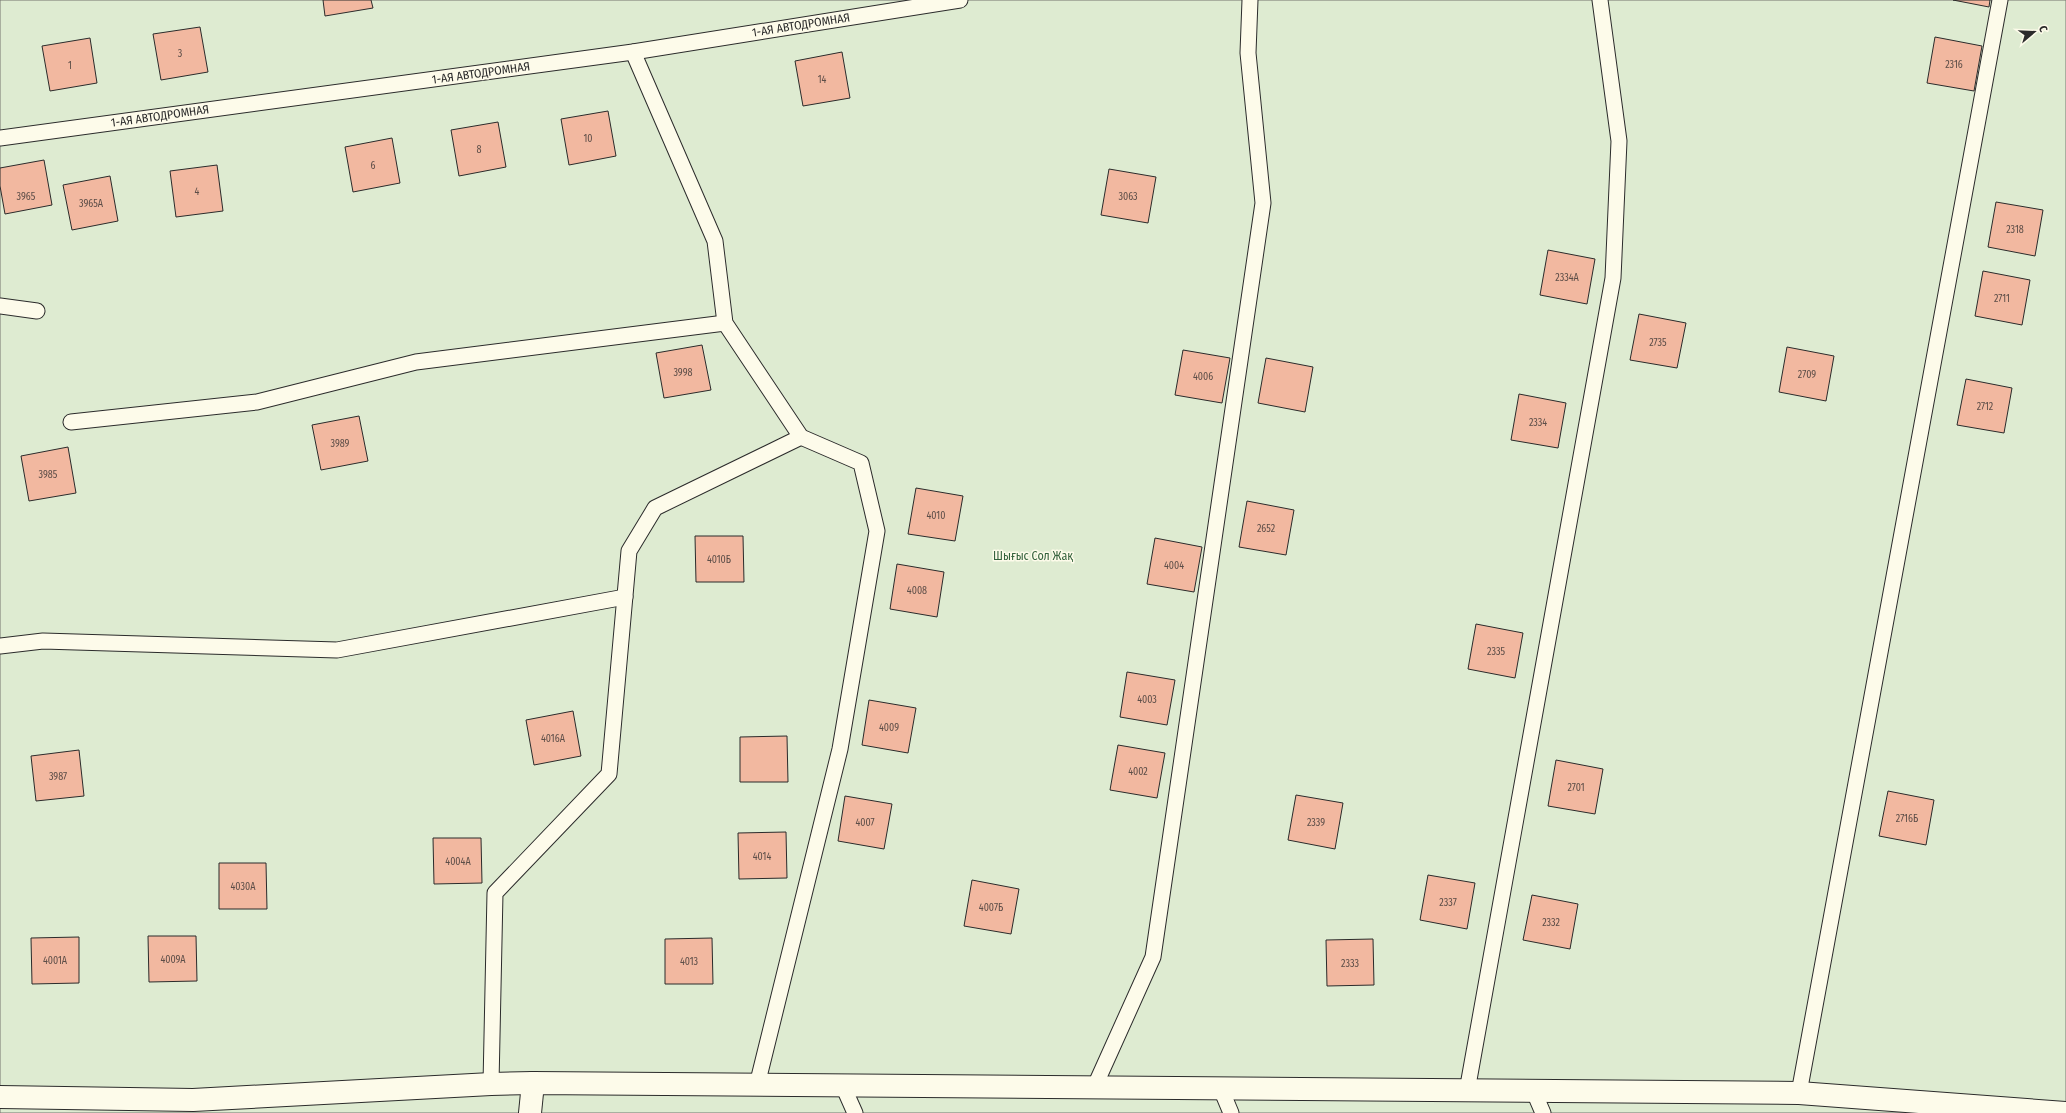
<svg xmlns="http://www.w3.org/2000/svg" width="2066" height="1113" font-family="'Fira Sans Condensed',sans-serif">
	<style>
		.green { fill: #deebd1; stroke: #74746e }
		.building { fill: #f2b8a0; stroke: #2b2b2b }
		.lines { fill: none; stroke-linecap: round; stroke-linejoin: round }
		.lane-casing { stroke: #2b2b2b; stroke-width: 17 }
		.street-casing { stroke: #2b2b2b; stroke-width: 24 }
		.lane { stroke: #fdfbea; stroke-width: 15 }
		.street { stroke: #fdfbea; stroke-width: 22 }
		.labels { text-anchor: middle; stroke-width: 3; stroke-linejoin: round; paint-order: stroke }
		.number-label { font-size: 10px; fill: #5d4e48 }
		.street-label { font-size: 12px; fill: #2b2b2b; stroke: #fdfbea }
		.park-label { font-size: 12px; fill: #34623c; stroke: #fdfbea }
	</style>
	<rect width="100%" height="100%" fill="#fdfbea"/>
	<rect class="green" x="0" y="0" width="2066" height="1113"/>
	<g class="building">
		<path d="M323 0H371L373 8 325 16Z"/>
		<path d="M1953 0H1990L1989 7Z"/>
		<path d="M200 27 208 72 161 80 153 34Z"/>
		<path d="M1935 37 1982 46 1974 91 1927 83Z"/>
		<path d="M90 38 97 83 50 91 42 46Z"/>
		<path d="M842 52 850 98 803 106 795 61Z"/>
		<path d="M608 111 616 156 569 165 561 119Z"/>
		<path d="M498 122 506 167 459 176 451 130Z"/>
		<path d="M392 138 400 183 353 192 345 147Z"/>
		<path d="M44 160 52 205 5 214 0 186V168Z"/>
		<path d="M217 165 223 211 176 217 170 171Z"/>
		<path d="M1109 169 1156 177 1148 223 1101 215Z"/>
		<path d="M110 176 118 221 72 230 63 185Z"/>
		<path d="M1996 202 2043 210 2035 256 1988 247Z"/>
		<path d="M1548 250 1595 259 1587 304 1540 295Z"/>
		<path d="M1983 271 2030 280 2022 325 1975 316Z"/>
		<path d="M1639 314 1686 323 1677 368 1630 360Z"/>
		<path d="M702 345 711 390 664 398 656 353Z"/>
		<path d="M1787 347 1834 356 1826 401 1779 392Z"/>
		<path d="M1183 350 1230 358 1222 403 1175 395Z"/>
		<path d="M1266 358 1313 367 1305 412 1258 403Z"/>
		<path d="M1966 379 2012 388 2004 433 1957 425Z"/>
		<path d="M1519 394 1566 403 1558 448 1511 440Z"/>
		<path d="M359 416 368 461 321 470 312 425Z"/>
		<path d="M68 447 76 493 29 501 21 456Z"/>
		<path d="M916 488 963 496 955 541 908 534Z"/>
		<path d="M1247 501 1294 510 1286 555 1239 547Z"/>
		<path d="M695 536H743L744 582H696Z"/>
		<path d="M1155 538 1202 547 1194 592 1147 584Z"/>
		<path d="M897 564 944 572 937 617 890 609Z"/>
		<path d="M1476 624 1523 633 1515 678 1468 669Z"/>
		<path d="M1127 672 1175 680 1167 725 1120 717Z"/>
		<path d="M869 700 916 708 908 753 862 745Z"/>
		<path d="M573 711 581 756 534 765 526 720Z"/>
		<path d="M787 736 788 782H740V737Z"/>
		<path d="M1118 745 1165 753 1157 798 1110 790Z"/>
		<path d="M79 750 84 796 36 801 31 756Z"/>
		<path d="M1556 760 1603 769 1595 814 1548 806Z"/>
		<path d="M1888 791 1934 800 1926 845 1879 836Z"/>
		<path d="M1296 795 1343 803 1335 849 1288 840Z"/>
		<path d="M845 796 892 804 884 849 838 841Z"/>
		<path d="M786 832 787 878 739 879 738 833Z"/>
		<path d="M433 838H481L482 883 434 884Z"/>
		<path d="M219 863H266L267 909H219Z"/>
		<path d="M1428 875 1475 883 1467 929 1420 920Z"/>
		<path d="M972 880 1019 889 1011 934 964 926Z"/>
		<path d="M1532 895 1578 904 1570 949 1523 940Z"/>
		<path d="M148 936H196L197 981 149 982Z"/>
		<path d="M79 937V983L32 984 31 938Z"/>
		<path d="M712 938 713 984H665V939Z"/>
		<path d="M1373 939 1374 985 1327 986 1326 940Z"/>
	</g>
	<g class="lines">
		<defs>
			<g id="lane">
				<path d="M633 52 715 241 725 323 801 437 861 463 877 531 840 749 757 1085"/>
				<path d="M0 138 633 52 960 0"/>
				<path d="M0 306 37 311"/>
				<path d="M71 422 257 402 416 362 725 323"/>
				<path d="M0 646 43 641 337 650 625 597"/>
				<path d="M491 1084 495 893 609 774 629 551 655 508 801 437"/>
				<path d="M843 1086 855 1113"/>
				<path d="M1094 1088 1153 957 1263 203 1248 53 1250 0"/>
				<path d="M1221 1089 1231 1113"/>
				<path d="M1467 1091 1613 278 1619 141 1600 0"/>
				<path d="M1534 1092 1543 1113"/>
				<path d="M1799 1093 2000 0"/>
			</g>
			<g id="street">
				<path d="M0 1097 193 1100 491 1084 533 1083 1799 1093 2066 1113"/>
				<path d="M530 1113 533 1083"/>
			</g>
		</defs>
		<use href="#lane" class="lane-casing"/>
		<use href="#street" class="street-casing"/>
		<use href="#lane" class="lane"/>
		<use href="#street" class="street"/>
	</g>
	<g class="labels">
		<g class="number-label">
			<text x="180" y="57">3</text>
			<text x="1954" y="68">2316</text>
			<text x="70" y="69">1</text>
			<text x="822" y="83">14</text>
			<text x="588" y="142">10</text>
			<text x="479" y="153">8</text>
			<text x="373" y="169">6</text>
			<text x="197" y="195">4</text>
			<text x="26" y="200">3965</text>
			<text x="1128" y="200">3063</text>
			<text x="91" y="207">3965А</text>
			<text x="2015" y="233">2318</text>
			<text x="1567" y="281">2334А</text>
			<text x="2002" y="302">2711</text>
			<text x="1658" y="346">2735</text>
			<text x="683" y="376">3998</text>
			<text x="1807" y="378">2709</text>
			<text x="1203" y="380">4006</text>
			<text x="1985" y="410">2712</text>
			<text x="1538" y="426">2334</text>
			<text x="340" y="447">3989</text>
			<text x="48" y="478">3985</text>
			<text x="936" y="519">4010</text>
			<text x="1266" y="532">2652</text>
			<text x="719" y="563">4010Б</text>
			<text x="1174" y="569">4004</text>
			<text x="917" y="594">4008</text>
			<text x="1496" y="655">2335</text>
			<text x="1147" y="703">4003</text>
			<text x="889" y="731">4009</text>
			<text x="553" y="742">4016А</text>
			<text x="1138" y="775">4002</text>
			<text x="58" y="780">3987</text>
			<text x="1576" y="791">2701</text>
			<text x="1907" y="822">2716Б</text>
			<text x="865" y="826">4007</text>
			<text x="1316" y="826">2339</text>
			<text x="762" y="860">4014</text>
			<text x="458" y="865">4004А</text>
			<text x="243" y="890">4030А</text>
			<text x="1448" y="906">2337</text>
			<text x="991" y="911">4007Б</text>
			<text x="1551" y="926">2332</text>
			<text x="173" y="963">4009А</text>
			<text x="55" y="964">4001А</text>
			<text x="689" y="965">4013</text>
			<text x="1350" y="967">2333</text>
		</g>
		<g class="street-label">
			<text transform="translate(801 25) rotate(-9)" y="4">1-АЯ АВТОДРОМНАЯ</text>
			<text transform="translate(481 73) rotate(-8)" y="4">1-АЯ АВТОДРОМНАЯ</text>
			<text transform="translate(160 116) rotate(-8)" y="4">1-АЯ АВТОДРОМНАЯ</text>
		</g>
		<g class="park-label">
			<text x="1033" y="560">Шығыс Сол Жақ</text>
		</g>
	</g>
	<g transform="translate(2034 32) rotate(71)" stroke="#fdfbea" stroke-width="3" paint-order="stroke">
	<path d="M0-3L7 15L0 10L-7 15Z" fill="#2b2b2b"/>
	<text y="-6" font-size="11" font-weight="bold" text-anchor="middle" fill="#2b2b2b">С</text>
	</g>
</svg>
